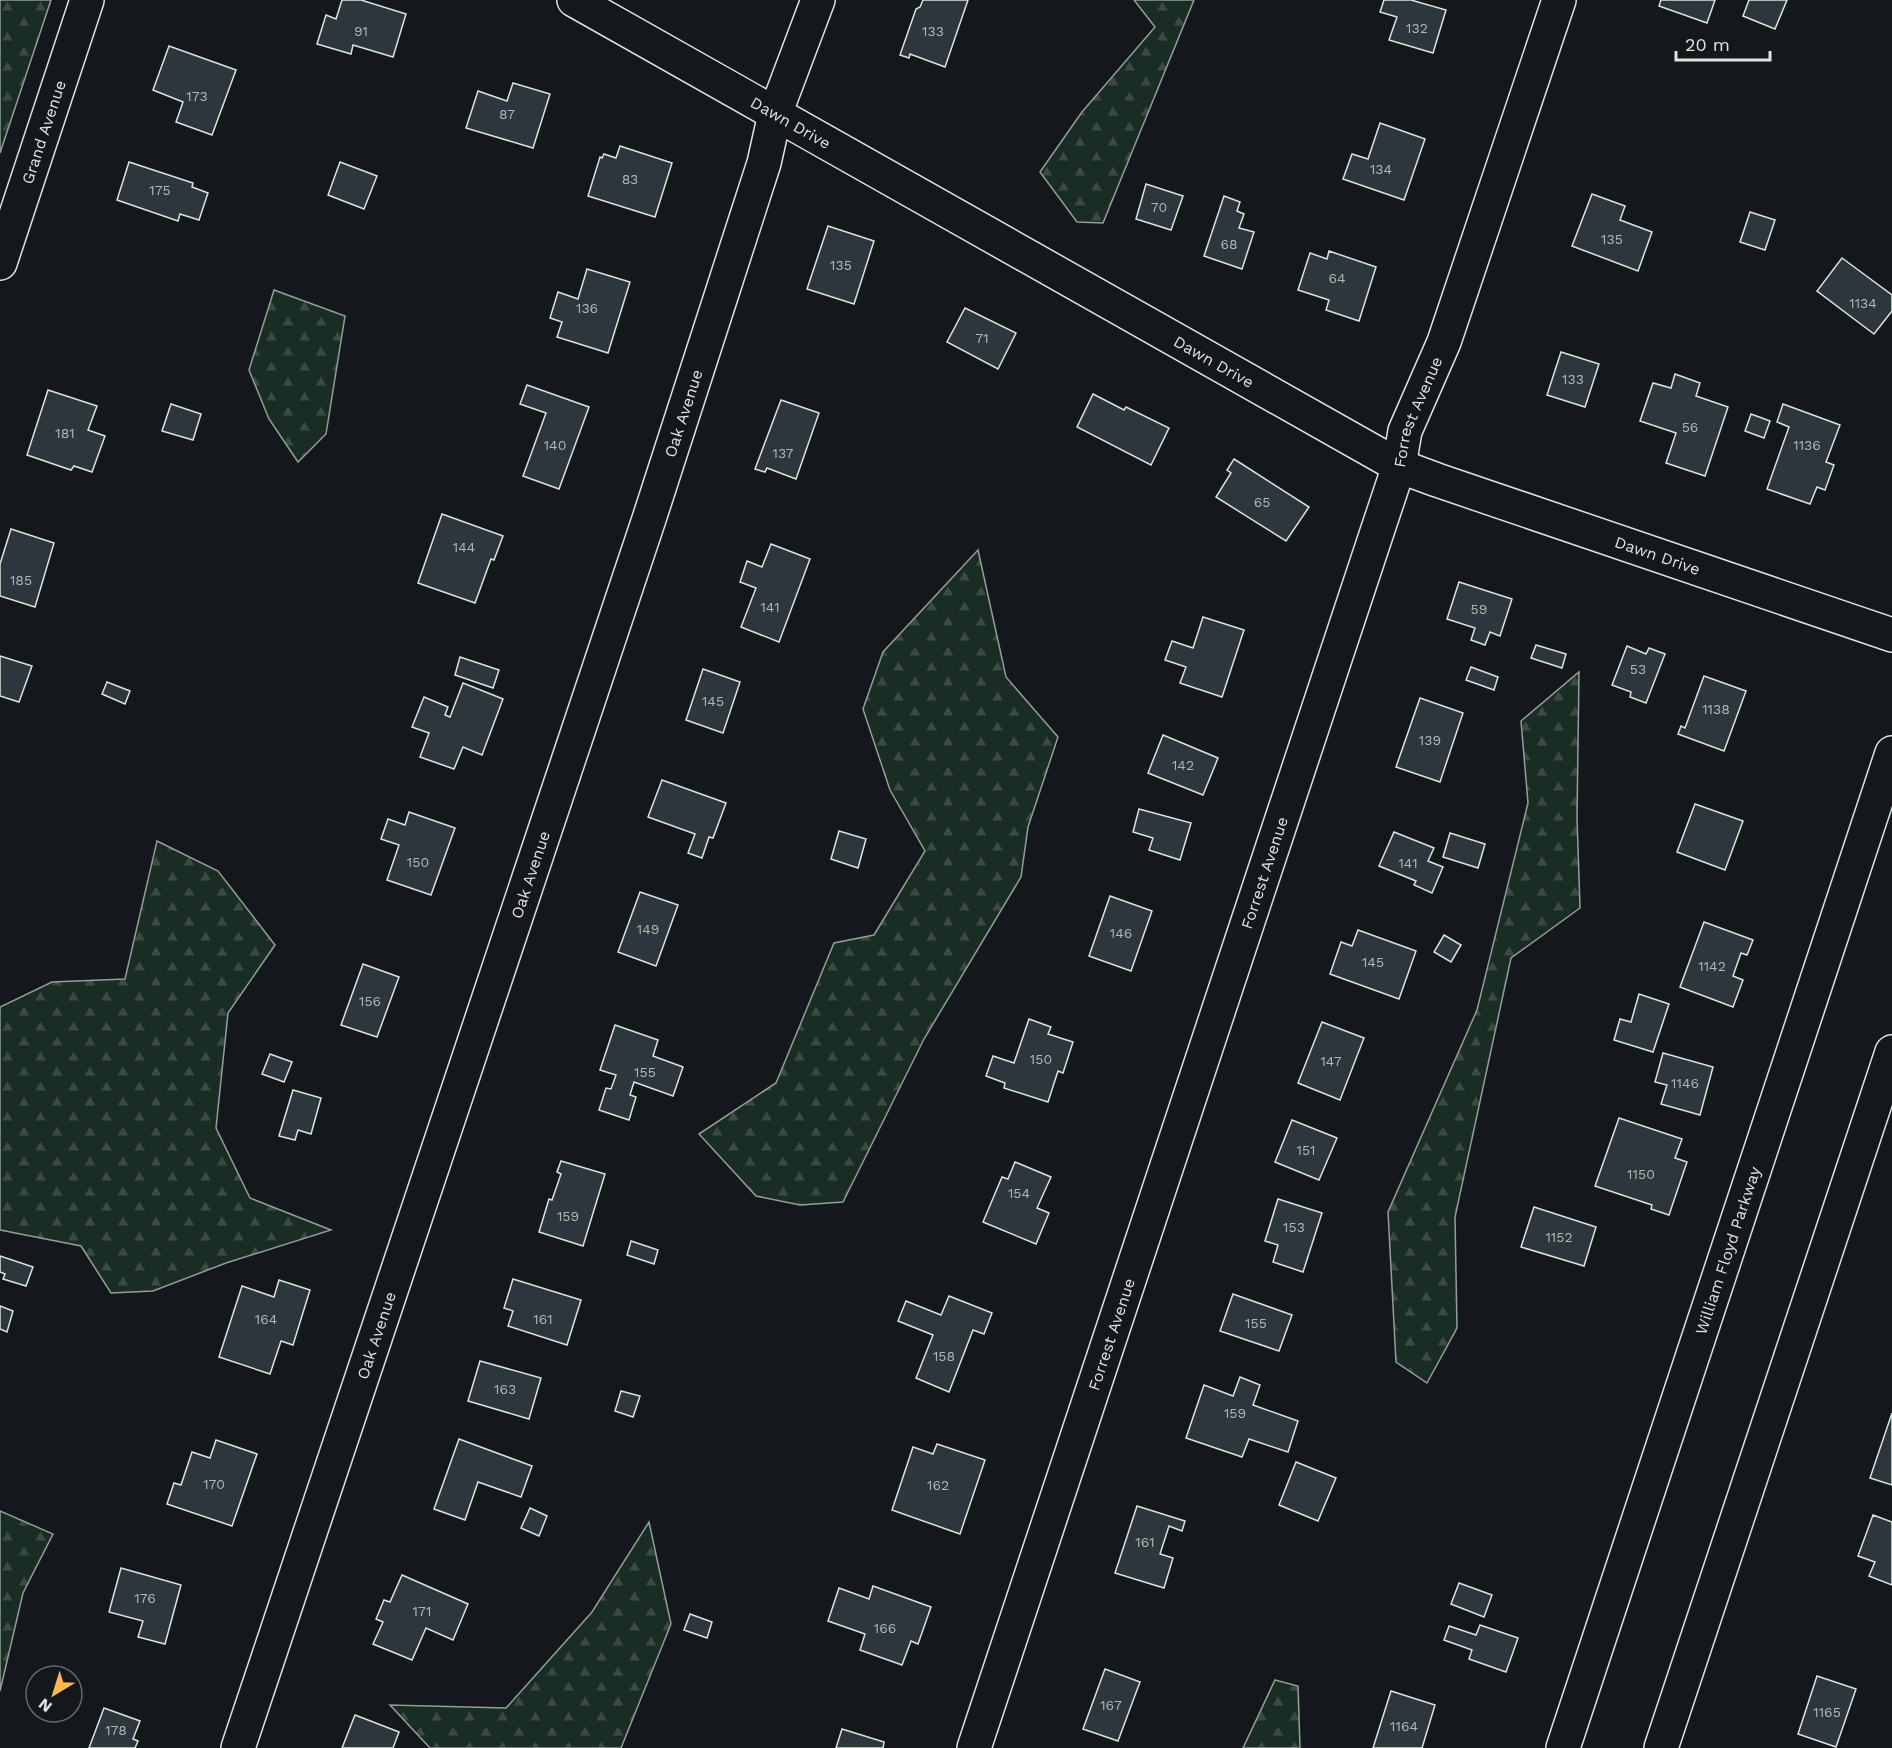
<svg xmlns="http://www.w3.org/2000/svg" width="1892" height="1748" font-family="'Work Sans',sans-serif">
	<style>
		.forest { fill: url(#forest-firs); stroke: #939e99; stroke-width: 1.5 }
		.building { fill: #2c363c; stroke: #d8e6dc; stroke-width: 1.5 }
		.lines { fill: none; stroke-linecap: round; stroke-linejoin: round }
		.minor-casing { stroke: #d8e6dc; stroke-width: 36 }
		.highway-casing { stroke: #d8e6dc; stroke-width: 36 }
		.minor { stroke: #14181c; stroke-width: 33 }
		.highway { stroke: #14181c; stroke-width: 33 }
		.labels { text-anchor: middle; stroke-width: 4.5; stroke-linejoin: round; paint-order: stroke }
		.number-label { font-size: 14px; fill: #adbab4 }
		.street-label { font-size: 16px; fill: #d8e6dc; stroke: #14181c }
	</style>
	<defs>
		<pattern id="forest-firs" width="22" height="20" patternUnits="userSpaceOnUse" patternTransform="scale(1.5)"><rect width="22" height="20" fill="#1a2d24"/><path d="M5 1l3.5 6h-7zM16 11l3.5 6h-7z" fill="#3b4b43"/></pattern>
	</defs>
	<rect width="100%" height="100%" fill="#14181c"/>
	<g class="forest">
		<path d="M0 0H51L0 153Z"/>
		<path d="M1134 0H1194L1103 223 1077 222 1040 172 1082 112 1155 27Z"/>
		<path d="M274 290 345 316 326 434 298 462 269 419 249 370Z"/>
		<path d="M978 550 1006 677 1058 737 1028 827 1021 877 924 1039 843 1202 800 1205 756 1196 699 1134 776 1083 834 943 874 935 925 851 890 790 863 709 883 652Z"/>
		<path d="M1579 672 1577 818 1580 908 1511 958 1455 1217 1457 1328 1427 1383 1396 1362 1388 1212 1477 1010 1528 803 1521 721Z"/>
		<path d="M157 841 218 871 275 945 228 1013 216 1128 250 1198 331 1230 226 1263 153 1291 111 1293 81 1246 0 1230V1007L52 982 125 979Z"/>
		<path d="M0 1511 53 1534 23 1593 0 1691Z"/>
		<path d="M649 1522 671 1624 621 1748H430L390 1705 506 1708 592 1612Z"/>
		<path d="M1275 1680 1298 1686 1300 1748H1243Z"/>
	</g>
	<g class="building">
		<path d="M342 0H361L406 14 393 57 353 45 351 54 317 44 326 15 336 19Z"/>
		<path d="M923 0H968L945 67 910 54 909 58 900 55 916 9 920 7Z"/>
		<path d="M1384 0H1411L1446 10 1433 53 1389 40 1397 17 1380 12Z"/>
		<path d="M1661 0H1715L1707 23 1659 6Z"/>
		<path d="M1749 0H1787L1775 29 1743 16Z"/>
		<path d="M169 46 236 70 212 135 176 122 183 102 153 90Z"/>
		<path d="M513 83 550 94 533 148 466 128 478 91 507 101Z"/>
		<path d="M1380 123 1425 139 1404 200 1343 179 1352 154 1368 159Z"/>
		<path d="M620 146 672 163 655 217 588 196 600 157 602 158 604 154 616 158Z"/>
		<path d="M129 162 193 183 192 187 208 193 199 220 180 214 178 221 117 200Z"/>
		<path d="M340 162 377 176 364 209 328 195Z"/>
		<path d="M1146 184 1183 196 1171 230 1136 219Z"/>
		<path d="M1592 194 1625 206 1620 220 1652 232 1638 271 1572 246Z"/>
		<path d="M1224 196 1240 202 1237 211 1244 214 1239 228 1254 232 1242 269 1204 256Z"/>
		<path d="M1750 212 1775 220 1765 250 1740 242Z"/>
		<path d="M828 226 874 241 854 304 807 289Z"/>
		<path d="M1329 251 1376 267 1359 321 1326 310 1329 300 1298 290 1310 253 1327 259Z"/>
		<path d="M1842 258 1892 295V311L1874 334 1817 291Z"/>
		<path d="M587 269 630 282 608 353 557 337 562 322 550 318 558 292 578 299Z"/>
		<path d="M965 308 1016 333 998 369 947 342Z"/>
		<path d="M1561 352 1599 364 1585 407 1547 395Z"/>
		<path d="M1675 374 1700 383 1696 396 1728 407 1705 476 1666 463 1676 433 1640 421 1653 383 1671 388Z"/>
		<path d="M527 385 589 407 559 489 523 476 546 413 520 404Z"/>
		<path d="M48 390 97 406 88 430 105 436 92 472 74 466 71 470 27 455Z"/>
		<path d="M1093 394 1124 410 1126 407 1169 428 1151 465 1077 427Z"/>
		<path d="M781 400 819 413 796 479 767 468 765 472 755 469Z"/>
		<path d="M171 404 201 414 193 440 162 431Z"/>
		<path d="M1783 404 1840 425 1826 462 1834 465 1825 490 1817 487 1810 504 1767 489 1789 427 1777 422Z"/>
		<path d="M1751 414 1770 421 1764 438 1745 431Z"/>
		<path d="M1234 459 1309 507 1286 541 1216 497 1231 473 1227 470Z"/>
		<path d="M442 514 503 536 494 560 491 559 475 603 418 583Z"/>
		<path d="M11 529 54 543 35 607 0 596V564Z"/>
		<path d="M771 544 810 559 779 642 741 627 756 588 740 582 747 561 762 567Z"/>
		<path d="M1459 582 1512 599 1500 636 1490 632 1485 645 1471 640 1475 628 1447 619Z"/>
		<path d="M1203 617 1244 630 1222 697 1180 683 1186 667 1165 660 1172 641 1193 648Z"/>
		<path d="M1536 645 1566 654 1562 668 1531 658Z"/>
		<path d="M1627 646 1646 654 1649 648 1665 654 1646 703 1630 697 1631 692 1612 685Z"/>
		<path d="M0 656 32 666 19 702 0 696Z"/>
		<path d="M460 657 499 670 493 688 455 675Z"/>
		<path d="M1471 667 1498 677 1494 690 1466 680Z"/>
		<path d="M703 669 740 682 723 733 686 720Z"/>
		<path d="M1704 676 1746 691 1724 751 1678 734 1681 726 1685 728Z"/>
		<path d="M107 682 130 691 125 704 102 694Z"/>
		<path d="M463 683 503 699 482 755 463 747 454 769 420 757 429 733 412 727 424 697 448 707 445 715 450 717Z"/>
		<path d="M1420 698 1463 713 1440 782 1396 767Z"/>
		<path d="M1163 735 1218 758 1203 795 1148 773Z"/>
		<path d="M662 780 726 803 713 838 709 837 702 858 688 853 695 834 648 817Z"/>
		<path d="M1695 804 1743 821 1725 870 1677 852Z"/>
		<path d="M1139 809 1191 823 1180 860 1149 850 1153 838 1133 832Z"/>
		<path d="M409 812 455 828 431 895 387 880 399 845 381 839 388 819 405 825Z"/>
		<path d="M839 831 866 839 858 868 831 859Z"/>
		<path d="M1394 832 1434 848 1428 861 1443 867 1432 893 1414 885 1416 881 1379 866Z"/>
		<path d="M1450 833 1485 844 1478 868 1443 857Z"/>
		<path d="M640 892 678 905 656 966 618 952Z"/>
		<path d="M1110 896 1152 911 1131 971 1089 956Z"/>
		<path d="M1704 922 1753 940 1747 955 1741 953 1733 976 1743 980 1733 1007 1680 987Z"/>
		<path d="M1358 930 1416 951 1399 999 1330 974 1341 942 1352 946Z"/>
		<path d="M1444 935 1461 945 1451 962 1434 952Z"/>
		<path d="M363 964 399 977 377 1037 341 1025Z"/>
		<path d="M1639 994 1669 1004 1653 1052 1614 1040 1620 1019 1631 1022Z"/>
		<path d="M1029 1019 1051 1027 1048 1034 1073 1042 1063 1073 1058 1071 1048 1102 1004 1088 1005 1083 986 1076 993 1056 1014 1063Z"/>
		<path d="M1322 1022 1364 1038 1340 1100 1298 1083Z"/>
		<path d="M615 1025 658 1040 653 1056 683 1067 673 1096 634 1082 630 1095 636 1097 629 1120 599 1110 606 1088 611 1089 616 1075 600 1070Z"/>
		<path d="M1663 1053 1713 1067 1700 1115 1661 1104 1667 1085 1655 1082Z"/>
		<path d="M270 1054 292 1062 284 1082 262 1074Z"/>
		<path d="M293 1090 321 1098 311 1134 298 1130 295 1140 279 1136Z"/>
		<path d="M1619 1118 1682 1139 1675 1158 1687 1162 1669 1215 1651 1209 1652 1205 1595 1186Z"/>
		<path d="M1292 1120 1337 1138 1319 1180 1275 1162Z"/>
		<path d="M561 1161 605 1174 583 1246 539 1232 549 1199 552 1200 561 1174 557 1172Z"/>
		<path d="M1015 1162 1051 1177 1037 1208 1049 1213 1036 1244 983 1222 1002 1177 1008 1179Z"/>
		<path d="M1278 1199 1322 1213 1303 1272 1273 1262 1278 1245 1265 1241Z"/>
		<path d="M1534 1207 1596 1227 1584 1266 1521 1247Z"/>
		<path d="M631 1241 658 1250 654 1264 627 1255Z"/>
		<path d="M0 1256 33 1267 26 1286 3 1279 5 1274 0 1272Z"/>
		<path d="M513 1279 581 1300 567 1345 508 1326 513 1311 504 1308Z"/>
		<path d="M279 1280 310 1290 293 1345 281 1341 270 1374 219 1357 242 1286 274 1297Z"/>
		<path d="M1233 1294 1292 1315 1279 1351 1220 1331Z"/>
		<path d="M949 1296 992 1313 984 1334 973 1330 949 1392 916 1378 933 1335 898 1321 906 1301 941 1315Z"/>
		<path d="M0 1306 13 1311 7 1332 0 1329Z"/>
		<path d="M480 1361 541 1378 529 1419 468 1401Z"/>
		<path d="M1240 1377 1260 1385 1253 1405 1298 1421 1288 1452 1249 1439 1242 1457 1186 1438 1204 1385 1233 1396Z"/>
		<path d="M621 1391 640 1396 633 1417 615 1411Z"/>
		<path d="M1892 1413V1485L1870 1478Z"/>
		<path d="M459 1439 532 1466 521 1497 478 1482 465 1520 434 1509Z"/>
		<path d="M216 1440 257 1454 232 1526 167 1504 174 1483 181 1485 192 1452 210 1458Z"/>
		<path d="M937 1444 985 1460 960 1534 892 1510 913 1447 933 1454Z"/>
		<path d="M1296 1462 1336 1478 1318 1521 1279 1505Z"/>
		<path d="M1137 1506 1185 1521 1182 1531 1169 1526 1160 1554 1173 1558 1164 1588 1115 1573Z"/>
		<path d="M530 1508 547 1516 539 1536 521 1528Z"/>
		<path d="M1873 1515 1892 1522V1585L1869 1576 1875 1562 1858 1556Z"/>
		<path d="M121 1568 181 1585 165 1644 138 1637 143 1621 109 1612Z"/>
		<path d="M402 1575 468 1604 453 1640 426 1628 412 1660 373 1644 383 1622 376 1619 384 1600 390 1602Z"/>
		<path d="M1459 1583 1492 1595 1484 1617 1451 1604Z"/>
		<path d="M873 1586 931 1607 918 1644 911 1641 902 1665 860 1650 865 1634 828 1621 839 1588 869 1599Z"/>
		<path d="M690 1614 712 1622 707 1638 684 1630Z"/>
		<path d="M1480 1625 1518 1638 1506 1672 1469 1659 1472 1650 1444 1640 1449 1626 1476 1635Z"/>
		<path d="M1105 1669 1140 1682 1118 1741 1083 1729Z"/>
		<path d="M1817 1676 1856 1689 1836 1747 1798 1734Z"/>
		<path d="M1391 1691 1435 1705 1422 1748H1373Z"/>
		<path d="M104 1708 140 1721 133 1739 138 1741 135 1748H89Z"/>
		<path d="M355 1715 399 1732 393 1748H342Z"/>
		<path d="M842 1729 884 1742 883 1748H836Z"/>
	</g>
	<g class="lines">
		<defs>
			<g id="minor">
				<path id="s1" d="M574 0 1399 466 1437 480 1892 635"/>
				<path id="s2" d="M0 263 87 0"/>
				<path id="s3" d="M238 1748 650 516 764 163 775 114 818 0"/>
				<path id="s4" d="M974 1748 1377 532 1399 466 1405 431 1444 342 1559 0"/>
			</g>
			<g id="highway">
				<path id="s5" d="M1563 1748 1892 753"/>
				<path d="M1661 1748 1892 1052"/>
			</g>
		</defs>
		<use href="#minor" class="minor-casing"/>
		<use href="#highway" class="highway-casing"/>
		<use href="#minor" class="minor"/>
		<use href="#highway" class="highway"/>
	</g>
	<g class="labels">
		<g class="number-label">
			<text x="1417" y="33">132</text>
			<text x="361" y="36">91</text>
			<text x="933" y="36">133</text>
			<text x="197" y="101">173</text>
			<text x="507" y="119">87</text>
			<text x="1381" y="174">134</text>
			<text x="630" y="184">83</text>
			<text x="160" y="195">175</text>
			<text x="1159" y="212">70</text>
			<text x="1612" y="244">135</text>
			<text x="1229" y="249">68</text>
			<text x="841" y="270">135</text>
			<text x="1337" y="283">64</text>
			<text x="1863" y="308">1134</text>
			<text x="587" y="313">136</text>
			<text x="982" y="343">71</text>
			<text x="1573" y="384">133</text>
			<text x="1690" y="432">56</text>
			<text x="65" y="438">181</text>
			<text x="555" y="450">140</text>
			<text x="1807" y="450">1136</text>
			<text x="783" y="458">137</text>
			<text x="1262" y="507">65</text>
			<text x="464" y="552">144</text>
			<text x="21" y="585">185</text>
			<text x="770" y="612">141</text>
			<text x="1479" y="614">59</text>
			<text x="1638" y="674">53</text>
			<text x="713" y="706">145</text>
			<text x="1716" y="714">1138</text>
			<text x="1430" y="745">139</text>
			<text x="1183" y="770">142</text>
			<text x="418" y="867">150</text>
			<text x="1408" y="868">141</text>
			<text x="648" y="934">149</text>
			<text x="1121" y="938">146</text>
			<text x="1373" y="967">145</text>
			<text x="1712" y="971">1142</text>
			<text x="370" y="1006">156</text>
			<text x="1041" y="1064">150</text>
			<text x="1331" y="1066">147</text>
			<text x="645" y="1077">155</text>
			<text x="1685" y="1088">1146</text>
			<text x="1306" y="1155">151</text>
			<text x="1641" y="1179">1150</text>
			<text x="1019" y="1198">154</text>
			<text x="568" y="1221">159</text>
			<text x="1294" y="1232">153</text>
			<text x="1559" y="1242">1152</text>
			<text x="266" y="1324">164</text>
			<text x="543" y="1324">161</text>
			<text x="1256" y="1328">155</text>
			<text x="944" y="1361">158</text>
			<text x="505" y="1394">163</text>
			<text x="1235" y="1418">159</text>
			<text x="214" y="1489">170</text>
			<text x="938" y="1490">162</text>
			<text x="1145" y="1547">161</text>
			<text x="145" y="1603">176</text>
			<text x="422" y="1616">171</text>
			<text x="885" y="1633">166</text>
			<text x="1111" y="1710">167</text>
			<text x="1827" y="1717">1165</text>
			<text x="1404" y="1731">1164</text>
			<text x="116" y="1735">178</text>
		</g>
		<g class="street-label">
			<text dy="6" stroke="none"><textPath href="#s1" startOffset="249">Dawn Drive</textPath></text>
			<text dy="6" stroke="none"><textPath href="#s2" startOffset="138">Grand Avenue</textPath></text>
			<text dy="6" stroke="none"><textPath href="#s1" startOffset="735">Dawn Drive</textPath></text>
			<text dy="6" stroke="none"><textPath href="#s4" startOffset="1408">Forrest Avenue</textPath></text>
			<text dy="6" stroke="none"><textPath href="#s3" startOffset="1407">Oak Avenue</textPath></text>
			<text dy="6" stroke="none"><textPath href="#s1" startOffset="1221">Dawn Drive</textPath></text>
			<text dy="6" stroke="none"><textPath href="#s4" startOffset="922">Forrest Avenue</textPath></text>
			<text dy="6" stroke="none"><textPath href="#s3" startOffset="921">Oak Avenue</textPath></text>
			<text dy="6" stroke="none"><textPath href="#s5" startOffset="524">William Floyd Parkway</textPath></text>
			<text dy="6" stroke="none"><textPath href="#s4" startOffset="436">Forrest Avenue</textPath></text>
			<text dy="6" stroke="none"><textPath href="#s3" startOffset="435">Oak Avenue</textPath></text>
		</g>
	</g>
	<g transform="translate(54 1694) rotate(218)"><circle r="28" fill="#14181c" stroke="#626a69" stroke-width="1.5"/>
	<path d="M0-4.5L10 22L0 15L-10 22Z" fill="#ffb74d"/>
	<text y="-9" font-size="16" font-weight="bold" text-anchor="middle" fill="#d8e6dc">N</text>
	</g>
	<path d="M1676 51v9h94v-9" fill="none" stroke="#d8e6dc" stroke-width="3"/>
	<text x="1685" y="51" font-size="18" fill="#d8e6dc" stroke="#14181c" stroke-width="4.5" paint-order="stroke">20 m</text>
</svg>
